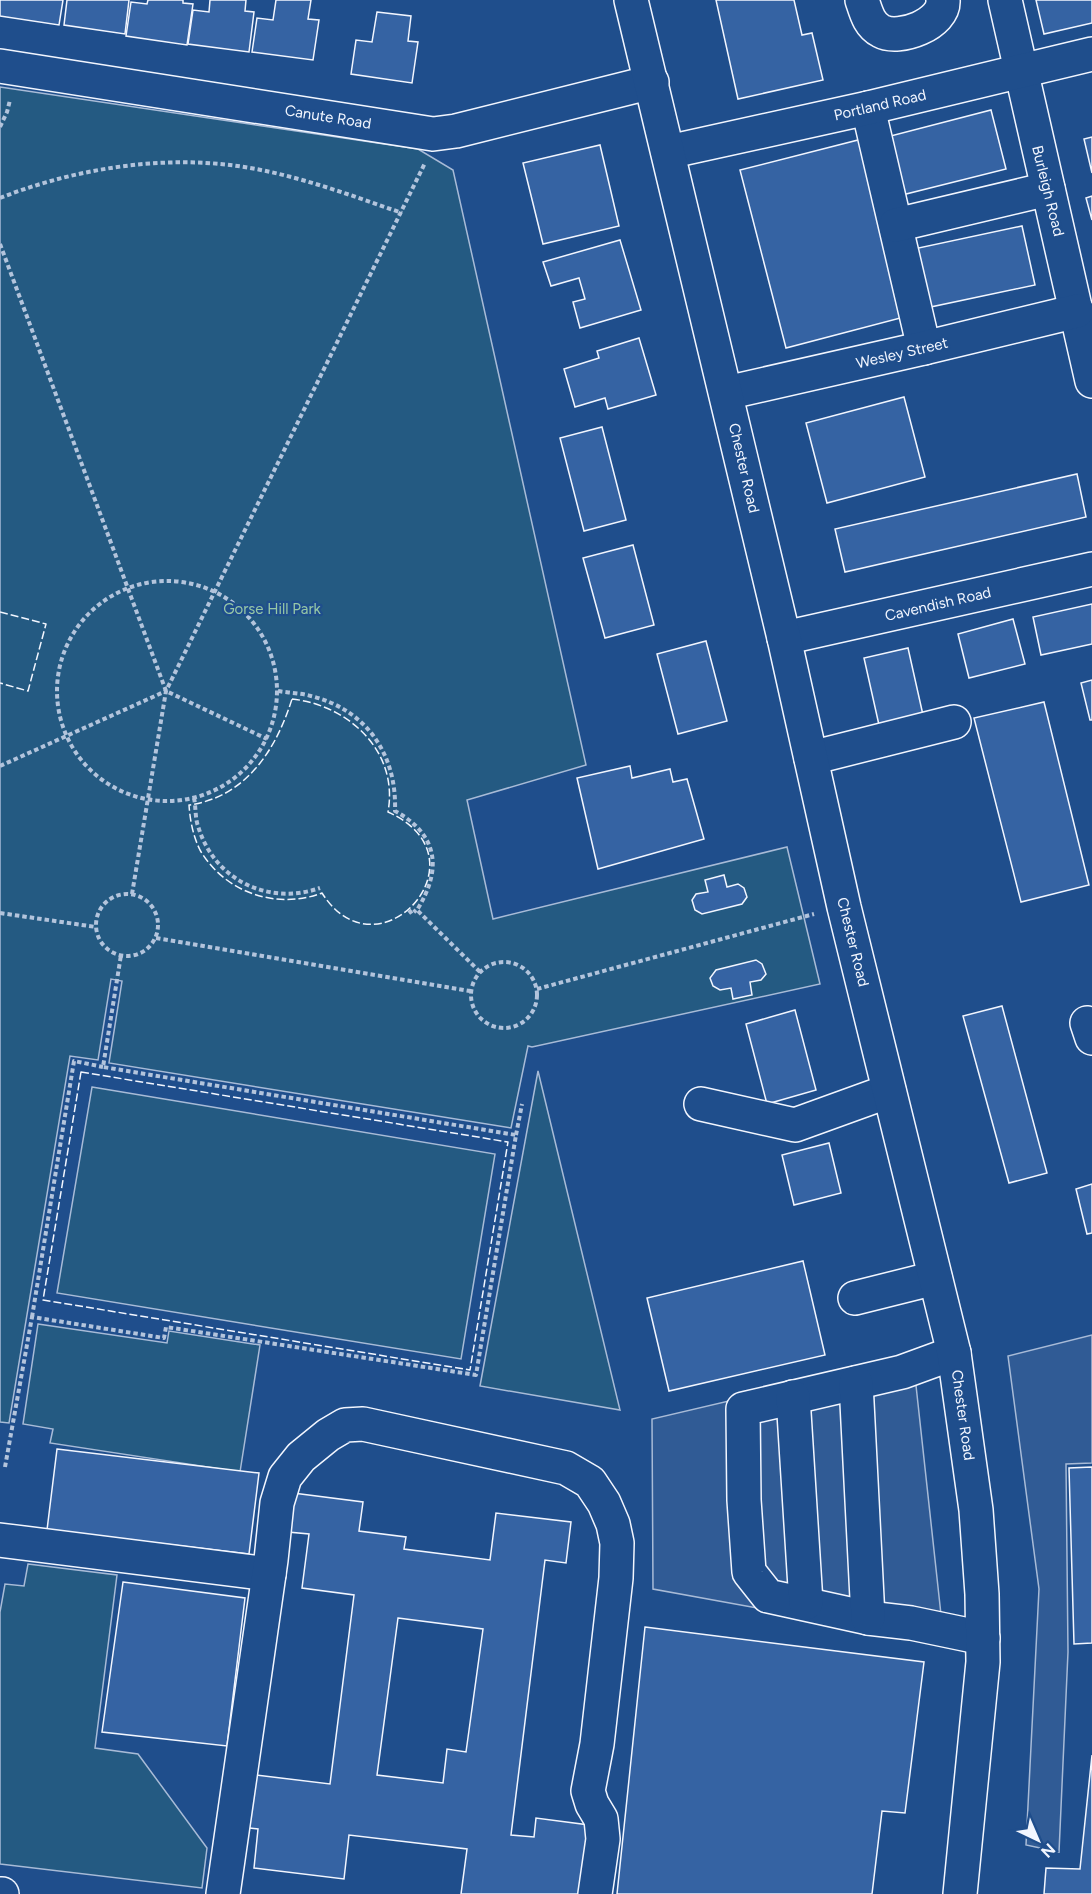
<svg xmlns="http://www.w3.org/2000/svg" width="1092" height="1894" font-family="Figtree,sans-serif">
	<style>
		.green { fill: #245a82; stroke: #a8bbd7; stroke-width: 1.5 }
		.parking { fill: #305b95; stroke: #a8bbd7; stroke-width: 1.5 }
		.building { fill: #3563a3; stroke: #f2f6ff; stroke-width: 1.5; fill-rule: evenodd }
		.lines { fill: none; stroke-linecap: round; stroke-linejoin: round }
		.minor-casing { stroke: #f2f6ff; stroke-width: 36 }
		.highway-casing { stroke: #f2f6ff; stroke-width: 36 }
		.path { stroke: #b3c4dc; stroke-width: 4; stroke-dasharray: 4.5 3; stroke-linecap: butt }
		.minor { stroke: #1f4e8c; stroke-width: 33 }
		.highway { stroke: #1f4e8c; stroke-width: 33 }
		.fence { stroke: #f2f6ff; stroke-width: 1.5; stroke-dasharray: 8 3; stroke-linecap: butt }
		.labels { text-anchor: middle; stroke-width: 4.5; stroke-linejoin: round; paint-order: stroke }
		.street-label { font-size: 15px; fill: #f2f6ff; stroke: #1f4e8c }
		.park-label { font-size: 15px; fill: #97c8a6; stroke: #1f4e8c }
	</style>
	<rect width="100%" height="100%" fill="#1f4e8c"/>
	<g class="green">
		<path d="M0 87 418 149 453 170 586 765 467 800 493 919 787 847 820 984 532 1047 528 1046 511 1128 109 1063 122 981 111 979 98 1060 70 1056 9 1423 0 1422Z"/>
		<path d="M538 1071 620 1410 480 1386Z"/>
		<path d="M92 1087 495 1154 461 1359 57 1293Z"/>
		<path d="M38 1324 167 1343 169 1331 260 1345 240 1472 50 1443 53 1429 23 1424Z"/>
		<path d="M28 1564 117 1575 95 1748 138 1754 207 1848 202 1888 0 1864V1612L5 1584 24 1586Z"/>
	</g>
	<g class="parking">
		<path d="M1092 1335V1463L1066 1464 1068 1652 1059 1852 1026 1845 1039 1589 1008 1356Z"/>
		<path d="M913 1358 944 1642 653 1589 652 1419Z"/>
	</g>
	<g class="building">
		<path d="M0 0H63L59 25 0 16Z"/>
		<path d="M67 0H129L125 34 64 25Z"/>
		<path d="M148 0H183V3L193 4 187 45 126 36 131 2 147 4Z"/>
		<path d="M210 0H246L245 11 254 12 249 52 188 44 193 10 209 12Z"/>
		<path d="M276 0H311L308 19 319 20 313 60 252 52 257 18 273 20Z"/>
		<path d="M716 0H794L802 35 812 33 823 80 738 99Z"/>
		<path d="M1036 0H1092V23L1044 34Z"/>
		<path d="M377 12 411 16 408 41 418 42 412 83 351 74 356 40 372 42Z"/>
		<path d="M991 110 1006 169 894 197 879 139Z"/>
		<path d="M1092 137V173L1084 139Z"/>
		<path d="M862 139 908 316 786 348 740 170Z"/>
		<path d="M600 145 619 226 543 244 523 163Z"/>
		<path d="M1092 196V220L1086 198Z"/>
		<path d="M1022 226 1035 285 921 309 909 250Z"/>
		<path d="M620 240 641 310 580 328 573 302 585 299 579 278 551 286 543 262Z"/>
		<path d="M639 338 656 395 608 409 605 398 575 407 564 369 599 358 597 351Z"/>
		<path d="M904 397 925 477 827 503 806 423Z"/>
		<path d="M602 427 626 520 584 531 560 438Z"/>
		<path d="M1077 474 1086 517 845 572 835 529Z"/>
		<path d="M633 545 654 625 605 638 583 558Z"/>
		<path d="M1092 604V644L1041 655 1033 617Z"/>
		<path d="M1013 619 1025 664 969 678 958 634Z"/>
		<path d="M706 641 727 721 678 734 657 654Z"/>
		<path d="M908 648 923 715 879 725 864 658Z"/>
		<path d="M1092 680V720H1090L1081 683Z"/>
		<path d="M1044 702 1089 885 1021 902 974 718Z"/>
		<path d="M630 766 632 778 670 769 673 782 687 779 704 839 598 869 577 778Z"/>
		<path d="M724 875 727 887 738 884 744 888 747 897 742 904 702 914 695 910 692 900 696 894 708 892 705 880Z"/>
		<path d="M756 960 762 964 766 974 761 980 750 982 752 995 733 999 731 988 720 990 713 986 710 978 716 970Z"/>
		<path d="M1002 1006 1047 1173 1009 1183 963 1016Z"/>
		<path d="M795 1010 816 1090 767 1104 746 1024Z"/>
		<path d="M829 1143 841 1193 794 1205 782 1155Z"/>
		<path d="M1092 1184V1233L1087 1234 1076 1189Z"/>
		<path d="M803 1261 825 1355 669 1391 647 1298Z"/>
		<path d="M57 1449 259 1473 249 1554 47 1530Z"/>
		<path d="M1092 1467V1643L1074 1644 1069 1468Z"/>
		<path d="M293 1493 363 1502 359 1531 406 1537 404 1549 490 1560 496 1513 571 1522 566 1563 545 1560 511 1835 534 1837 536 1818 589 1825 580 1894H461L467 1849 349 1835 344 1879 254 1868 258 1829 241 1827 248 1774 330 1784 354 1595 302 1588 309 1534 288 1532ZM398 1618 483 1629 466 1752 447 1749 443 1783 377 1775Z"/>
		<path d="M123 1582 245 1598 227 1746 102 1732Z"/>
		<path d="M645 1627 924 1662 905 1813 882 1811 872 1894H617Z"/>
		<path d="M1092 1755V1894H1044L1046 1868 1080 1869Z"/>
	</g>
	<g class="lines">
		<defs>
			<g id="minor">
				<path d="M862 0C866 12 869 25 881 31 899 41 945 24 943 0"/>
				<path d="M1005 0 1092 381"/>
				<path d="M0 66 433 134 456 131 652 82"/>
				<path d="M868 108 924 348"/>
				<path d="M668 152 868 108 1092 54"/>
				<path d="M896 225 1048 189"/>
				<path d="M726 393 924 348 1077 311"/>
				<path d="M784 638 1092 569"/>
				<path d="M811 758 954 722"/>
				<path d="M1087 1023 1092 1038"/>
				<path d="M701 1104 795 1125 889 1091"/>
				<path d="M855 1298 935 1278"/>
				<path d="M954 1353 902 1372 743 1409 744 1500 749 1572 768 1596 868 1618 911 1623 983 1638"/>
				<path d="M856 1383 868 1618"/>
				<path d="M793 1397 806 1603"/>
				<path d="M0 1540 269 1574"/>
				<path d="M0 1894H2"/>
				<path d="M223 1894 271 1560 277 1503 285 1477 301 1457 328 1435 345 1425 363 1424 566 1468 590 1482 604 1503 613 1524 617 1543 616 1578 597 1744 588 1791 592 1804 601 1819 603 1839 595 1894"/>
			</g>
			<path id="highway" d="M631 0 784 638 844 907 954 1353 976 1510 982 1594 983 1662 960 1894"/>
		</defs>
		<use href="#minor" class="minor-casing"/>
		<use href="#highway" class="highway-casing"/>
		<g class="path">
			<path d="M0 127 7 112 10 100"/>
			<path d="M0 198C71 170 154 156 230 165 289 172 347 194 402 213"/>
			<path d="M0 244 166 691 267 739"/>
			<circle cx="167" cy="691" r="110"/>
			<path d="M278 691C289 693 301 693 311 696 367 710 397 755 395 811 439 835 442 870 417 910L480 972"/>
			<path d="M0 766 166 691"/>
			<path d="M194 798C196 807 195 818 198 826 214 880 268 906 320 888"/>
			<circle cx="127" cy="925" r="31"/>
			<path d="M132 894 166 691 425 163"/>
			<path d="M409 910 412 914 416 910"/>
			<path d="M0 913 96 927"/>
			<path d="M156 938 470 991"/>
			<circle cx="504" cy="995" r="33"/>
			<path d="M537 989 814 914"/>
			<path d="M516 1135 522 1104"/>
			<path d="M32 1317 74 1061 103 1067"/>
			<path d="M5 1467 32 1317 164 1338 166 1327 476 1375 516 1135 103 1067 121 955"/>
		</g>
		<use href="#minor" class="minor"/>
		<use href="#highway" class="highway"/>
		<g class="fence">
			<path d="M0 612 46 624 28 691 0 683"/>
			<path d="M292 699C348 705 399 751 388 812 491 858 378 982 322 893 277 910 225 893 200 850 193 836 190 820 189 805 246 797 276 750 292 699Z"/>
			<path d="M81 1072 508 1142 470 1370 43 1300Z"/>
		</g>
	</g>
	<g class="labels">
		<g class="street-label">
			<text transform="translate(880 105) rotate(-13)" y="5">Portland Road</text>
			<text transform="translate(328 117) rotate(9)" y="5">Canute Road</text>
			<text transform="translate(1048 191) rotate(76)" y="5">Burleigh Road</text>
			<text transform="translate(902 353) rotate(-13)" y="5">Wesley Street</text>
			<text transform="translate(744 468) rotate(77)" y="5">Chester Road</text>
			<text transform="translate(938 604) rotate(-13)" y="5">Cavendish Road</text>
			<text transform="translate(853 942) rotate(76)" y="5">Chester Road</text>
			<text transform="translate(963 1415) rotate(82)" y="5">Chester Road</text>
		</g>
		<g class="park-label">
			<text x="272" y="614">Gorse Hill Park</text>
		</g>
	</g>
	<g transform="translate(1038 1840) rotate(136)" stroke="#1f4e8c" stroke-width="4.5" paint-order="stroke">
	<path d="M0-4.5L10 22L0 15L-10 22Z" fill="#f2f6ff"/>
	<text y="-9" font-size="16" font-weight="bold" text-anchor="middle" fill="#f2f6ff">N</text>
	</g>
</svg>
